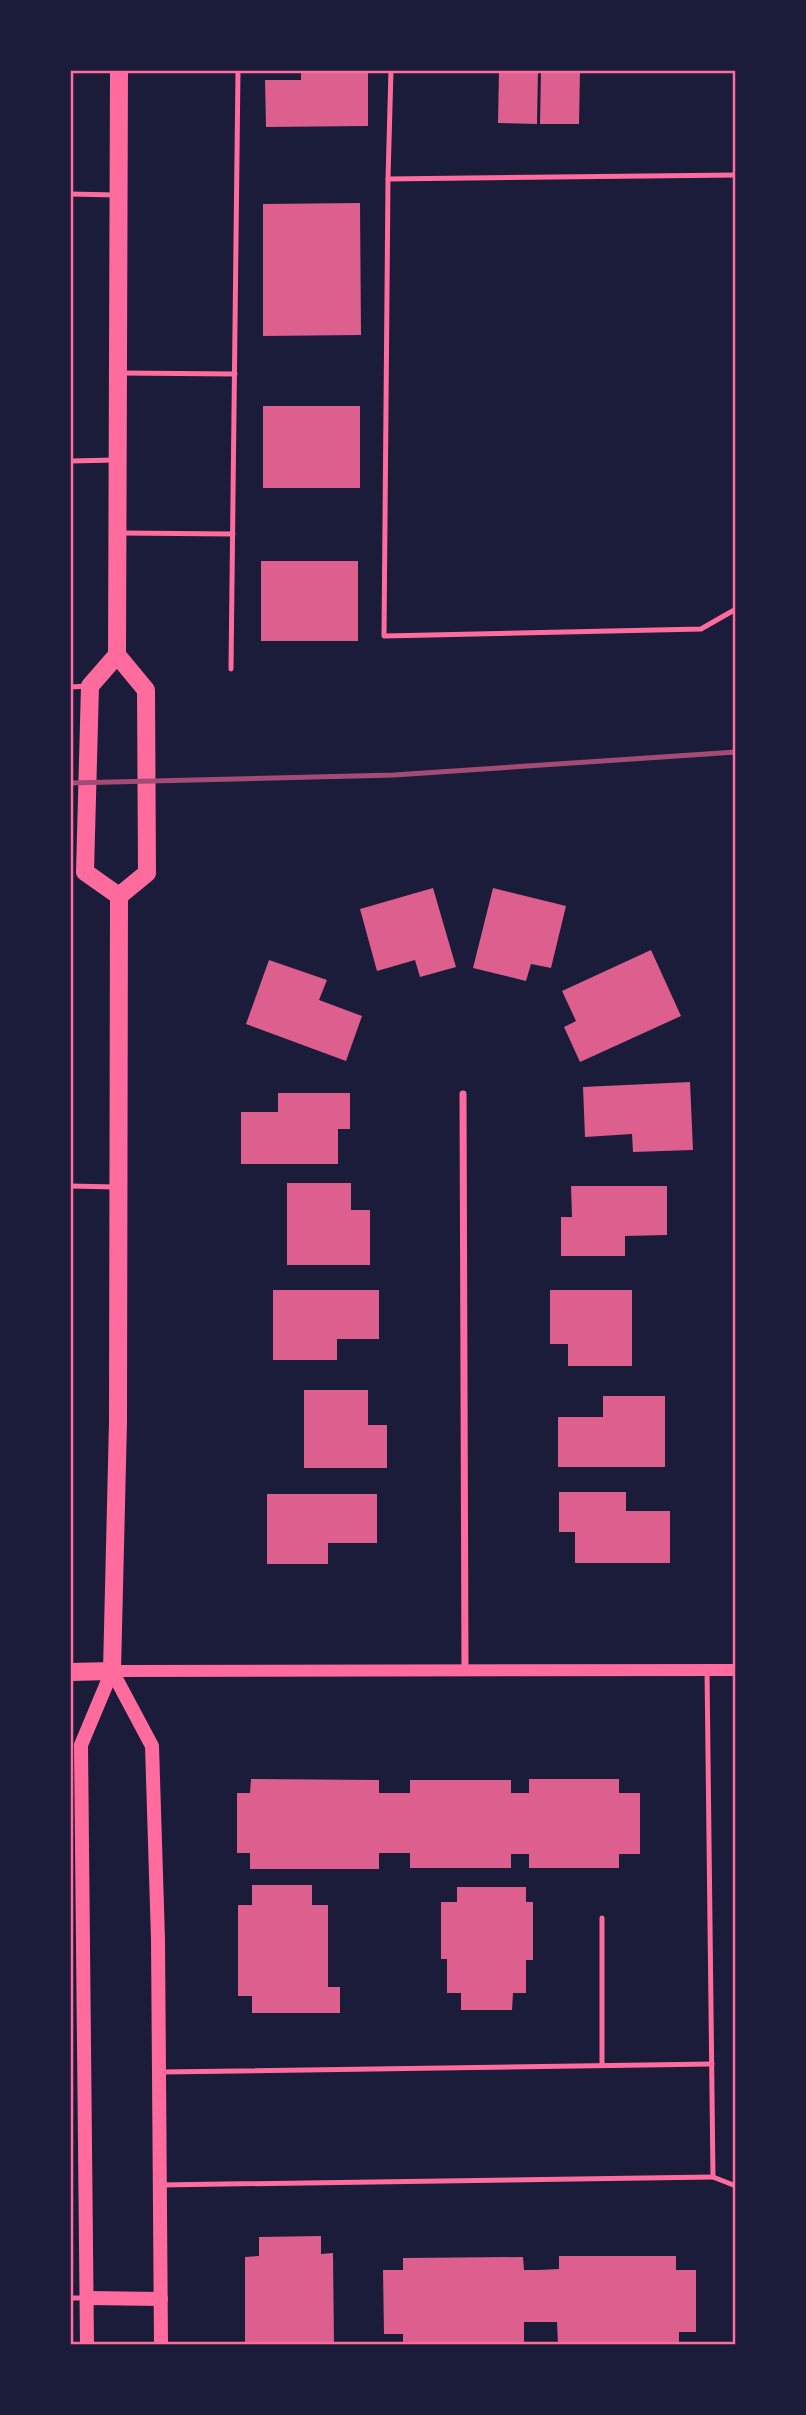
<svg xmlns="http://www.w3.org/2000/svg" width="806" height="2415" font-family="'Noto Serif',serif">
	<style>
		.building { fill: #dd5f8e }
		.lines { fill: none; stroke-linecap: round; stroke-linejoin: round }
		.service { stroke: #ff6b9d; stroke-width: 5 }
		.minor { stroke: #ff6b9d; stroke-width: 7 }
		.tertiary { stroke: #ff6b9d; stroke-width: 12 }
		.secondary { stroke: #ff6b9d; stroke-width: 14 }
		.primary { stroke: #ff6b9d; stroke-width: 18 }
		.rail { stroke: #a44b75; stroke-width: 5 }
		.neatline { fill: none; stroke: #ff6b9d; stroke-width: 2.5 }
	</style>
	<rect width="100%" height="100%" fill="#1b1b3a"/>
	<g class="building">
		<path d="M301 70H368V126L266 127 265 80H301Z"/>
		<path d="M499 70H538L537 124 498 123Z"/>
		<path d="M541 70H580L579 124H540Z"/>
		<path d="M360 203 361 335 263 336V204Z"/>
		<rect x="263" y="406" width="97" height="82"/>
		<rect x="261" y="561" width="97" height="80"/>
		<path d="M433 888 456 967 420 977 415 960 377 971 360 909Z"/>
		<path d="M493 888 566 906 551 968 531 964 526 981 473 968Z"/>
		<path d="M651 950 681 1016 580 1062 564 1027 576 1021 562 991Z"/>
		<path d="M269 960 327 980 319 1000 362 1016 346 1061 246 1024Z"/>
		<path d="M690 1082 693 1150 633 1152 632 1134 585 1137 583 1087Z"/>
		<path d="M278 1093H350V1129H338V1164H241V1112H278Z"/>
		<path d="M287 1183H351V1210H370V1265H287Z"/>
		<path d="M571 1186H667V1235L625 1236V1256H561V1217H572Z"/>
		<path d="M273 1290H379V1339H337V1360H273Z"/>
		<path d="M550 1290H632V1366H568V1344H550Z"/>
		<path d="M304 1390H368V1425H387V1468H304Z"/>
		<path d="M603 1396H665V1467H558V1417H603Z"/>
		<path d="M559 1492H626V1511H670V1563H575V1532H559Z"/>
		<path d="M267 1494H377V1543H328V1564H267Z"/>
		<path d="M251 1779 379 1780V1793H410V1780H511V1793H529V1779H619V1793H640V1854H619V1868H529V1854H511V1868H410V1853H379V1869H250V1853H237V1793H250Z"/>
		<path d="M252 1885H312V1905H328V1987H340V2013H252V1996H238V1905H252Z"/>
		<path d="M457 1887H526V1902H533V1960H526V1993H513L512 2010H461V1993H447V1959H441V1902H457Z"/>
		<path d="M321 2236V2254L333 2253 334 2345H245V2257L259 2256V2237Z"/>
		<path d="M559 2256H676V2270H696V2332H679V2344H558L557 2322H524V2345H403V2334H384L383 2270H403V2258L523 2257 524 2270H539L559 2269Z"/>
	</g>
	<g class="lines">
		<g class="service">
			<path d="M391 70 388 179 736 175"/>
			<path d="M388 179 384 636 701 629 736 609"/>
			<path d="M70 194 116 195"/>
			<path d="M122 373 235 374"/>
			<path d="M70 461 116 460"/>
			<path d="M122 533 233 534"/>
			<path d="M231 669 238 70"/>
			<path d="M70 687 88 686"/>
			<path d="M70 1186 116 1187"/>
			<path d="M707 1670 713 2177 736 2186"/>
			<path d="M602 1918V2065"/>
			<path d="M162 2072 712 2064"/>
			<path d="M160 2185 713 2177"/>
			<path d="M70 2298H84"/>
		</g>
		<path class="minor" d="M463 1094 465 1670"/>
		<path class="tertiary" d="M112 1671 736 1670"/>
		<g class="secondary">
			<path d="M112 1671 152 1746 158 1939 161 2345"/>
			<path d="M87 2298 161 2299"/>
			<path d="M87 2345 81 1745 112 1671"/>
		</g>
		<g class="primary">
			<path d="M119 70 117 655 146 690 147 873 119 896"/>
			<path d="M117 655 90 686 85 872 119 896"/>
			<path d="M70 1672 112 1671 118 1422 119 896"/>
		</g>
		<path class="rail" d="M70 783 394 775 736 752"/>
	</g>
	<rect width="806" height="2415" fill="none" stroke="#1b1b3a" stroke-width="144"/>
	<rect x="72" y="72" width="662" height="2271" class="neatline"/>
</svg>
